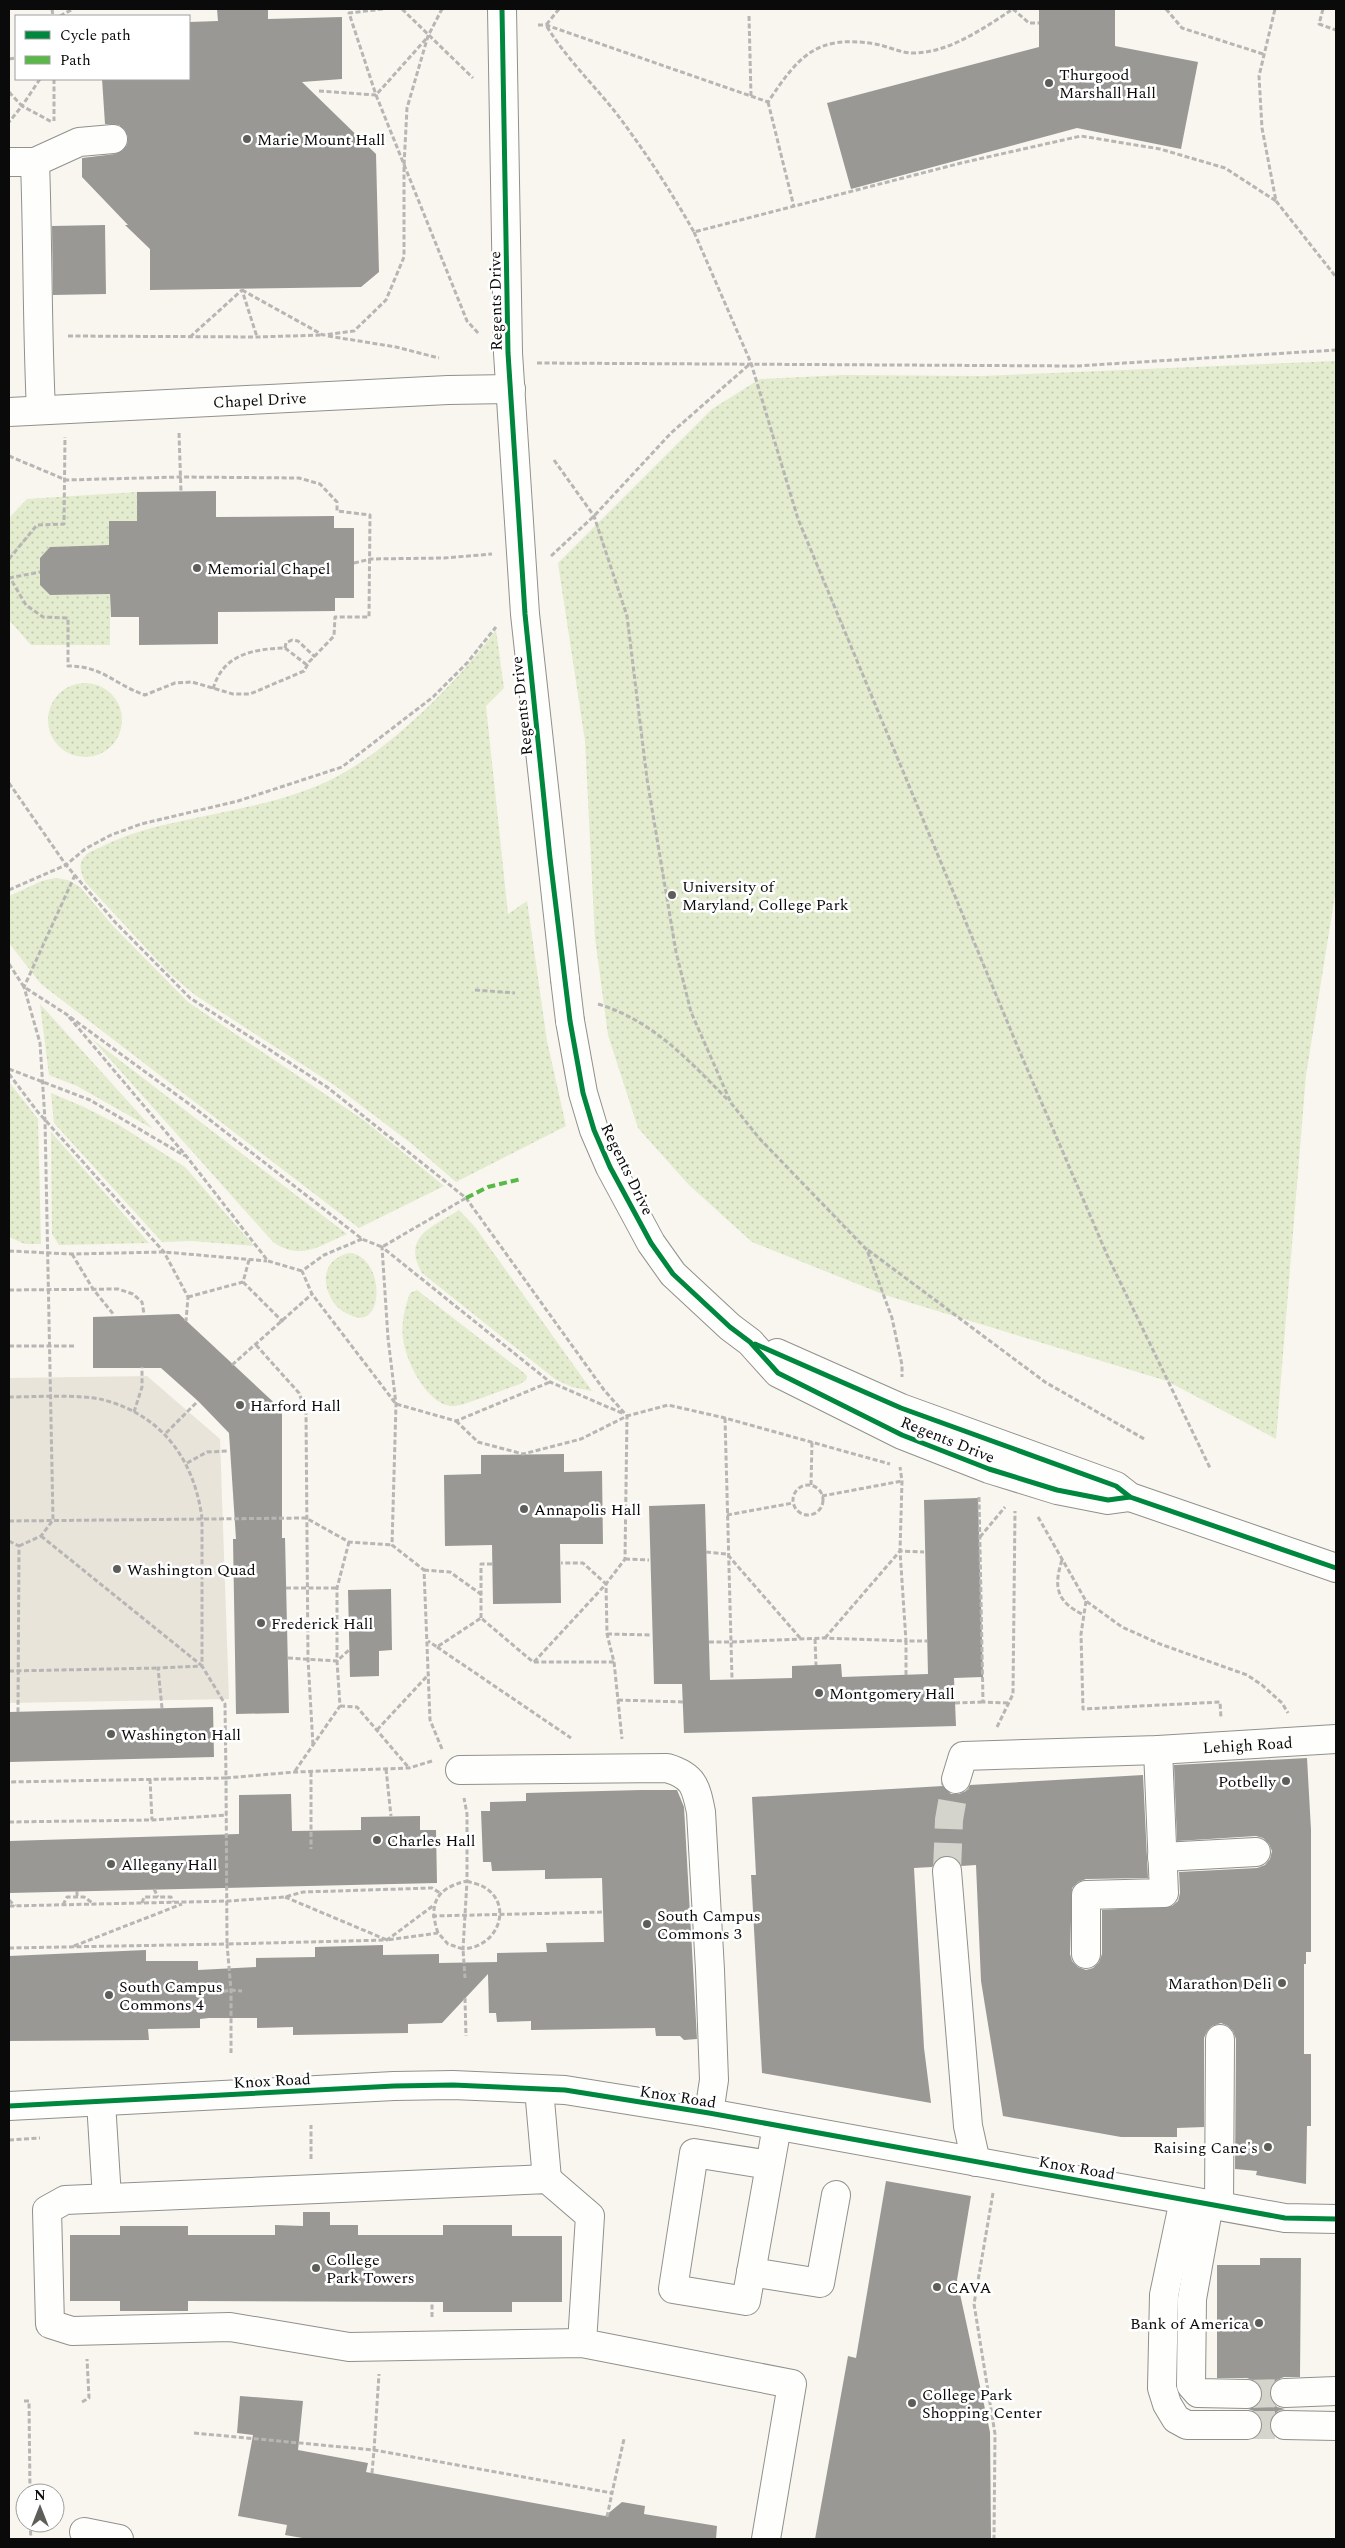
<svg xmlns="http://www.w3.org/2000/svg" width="1345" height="2548" font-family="Spectral,serif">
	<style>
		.grass { fill: url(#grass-dots) }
		.plaza { fill: #e8e4da }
		.building { fill: #9a9894 }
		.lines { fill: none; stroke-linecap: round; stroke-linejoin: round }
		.minor-tunnel { stroke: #d4d3cc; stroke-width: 28; stroke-dasharray: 28 14; stroke-linecap: butt }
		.minor-casing { stroke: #91908d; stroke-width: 30 }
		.path { stroke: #b7b6b5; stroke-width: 3; stroke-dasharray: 5 2.5; stroke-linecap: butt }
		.minor { stroke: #fefefc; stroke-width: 28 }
		.minor-bridge-casing { stroke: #91908d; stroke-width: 30; stroke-linecap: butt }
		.minor-bridge { stroke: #fefefc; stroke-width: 28 }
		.quiet { stroke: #58b947; stroke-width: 4; stroke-dasharray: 8 4; stroke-linecap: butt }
		.cycleway-casing { stroke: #fff; stroke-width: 8 }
		.cycleway { stroke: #00873e; stroke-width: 5 }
		.poi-dot { fill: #5d5d5a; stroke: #fff; stroke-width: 2 }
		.labels { text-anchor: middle; stroke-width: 5; stroke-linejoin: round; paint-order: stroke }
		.poi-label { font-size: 16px; fill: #0a0a0a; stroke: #fff; text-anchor: start }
		.street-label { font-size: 16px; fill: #0a0a0a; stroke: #fff }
	</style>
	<defs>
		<pattern id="grass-dots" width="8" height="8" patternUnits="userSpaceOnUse" patternTransform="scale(1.25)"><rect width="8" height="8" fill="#e3eccf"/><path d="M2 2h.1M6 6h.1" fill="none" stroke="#c1c9b0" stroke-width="1.8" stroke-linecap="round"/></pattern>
	</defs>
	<rect width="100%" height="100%" fill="#f8f6ee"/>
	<g class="grass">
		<path d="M1336 361V889L1306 1075 1276 1439 1167 1381 885 1295 752 1242 689 1185 638 1128 608 1035 595 938 585 741 558 563 712 409 760 379 844 375 983 376Z"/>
		<path d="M137 492V521H109V545L51 547 40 558V585L50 595 110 594V645H31L9 620V518L27 499Z"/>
		<path d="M496 630 504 688 486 706 508 914 527 901 547 1041 566 1126 456 1182 412 1144 334 1085 195 995 169 973 85 882C81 873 77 863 86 855 90 851 98 849 103 846 129 833 154 827 182 821 233 810 291 801 338 776 394 746 459 680 496 630Z"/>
		<circle cx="85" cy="720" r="37"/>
		<path d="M55 878 68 880 80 887 113 926 188 1002 365 1121 444 1186 359 1228 41 984 9 943V896L42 881Z"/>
		<path d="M40 1004 153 1129 77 1086 49 1075Z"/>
		<path d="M92 1039 347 1234C319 1246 301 1261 273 1242Z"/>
		<path d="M9 1082 38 1119 41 1244H25L9 1237Z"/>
		<path d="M51 1093 84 1107 119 1125 185 1167 254 1246 192 1241 162 1242 54 1123Z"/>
		<path d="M51 1132 149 1243 59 1245 52 1234Z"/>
		<path d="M459 1210 475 1227 592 1391 572 1387 555 1379 422 1273C401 1236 433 1227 459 1210Z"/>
		<path d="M349 1253C385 1255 386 1333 350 1315 340 1311 333 1304 329 1294 321 1275 328 1258 349 1253Z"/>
		<path d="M417 1290 523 1372 527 1376 526 1380 520 1384C505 1389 469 1404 455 1406 428 1408 405 1360 403 1338 401 1322 405 1307 410 1293Z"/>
	</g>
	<path class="plaza" d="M147 1376 220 1439 229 1699 9 1703V1378Z"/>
	<g class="building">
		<path d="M217 9H268V19L342 17V79L302 82 376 154 379 272 361 287 150 290V249L125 225H128L82 177V158L115 154 122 151 127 145 128 137 125 130 119 125 105 124 102 79H189V22L218 21Z"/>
		<path d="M1039 9H1115V46L1198 62 1181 149 1077 128 851 189 827 103 1039 47Z"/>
		<path d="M105 225 106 294 53 295 52 226Z"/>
		<path d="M216 491V517L334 516V528H354V598H335V611L218 612V644L139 645V617H111L110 594 50 595 40 585V558L50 547 109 545V521H137V492Z"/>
		<path d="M179 1314 282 1410V1538H285L289 1713 236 1714 233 1539H236L229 1433 198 1401 161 1368H93V1317Z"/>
		<path d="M564 1454V1472L602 1471 603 1544H560L561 1603 493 1604 492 1545 445 1546 444 1475 481 1474V1455Z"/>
		<path d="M978 1498 983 1677 954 1678 956 1726 684 1733 682 1684H654L649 1506 705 1504 710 1680 792 1678V1666L841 1664 842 1677 928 1674 924 1500Z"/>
		<path d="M391 1589 392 1650 379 1651V1676L350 1677 348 1590Z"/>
		<path d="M213 1707 214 1757 9 1762V1712Z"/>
		<path d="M1307 1758 1311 1830V1952H1306V1964H1304V2054H1311V2126H1307L1306 2184 1256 2175 1257 2171 1235 2169 1236 2039 1233 2031 1228 2026 1221 2023 1212 2026 1207 2031 1204 2038V2127L1177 2128V2137H1121L1003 2116 981 1981 976 1865 961 1866 953 1857 945 1856 939 1858 932 1867 914 1868 924 2048 931 2103 762 2073 751 1875H756L752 1797 943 1786 951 1794H959L966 1791 970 1785 1143 1775 1148 1878 1086 1879 1078 1882 1072 1888 1070 1954 1072 1961 1078 1967 1086 1970 1093 1968 1099 1962 1102 1954V1910L1172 1906 1178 1901 1180 1893 1179 1872 1257 1868 1265 1865 1270 1859 1272 1851 1269 1844 1263 1838 1256 1836 1177 1841 1174 1765Z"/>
		<path d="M641 1790H677L684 1807 697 2039 684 2040 680 2036H656L655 2028 531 2030V2021L497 2022 496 2013H489L488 1974 442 2023 408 2024V2033L293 2035V2027L257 2028V2018H209L200 2019V2028L148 2029 149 2040 9 2041V1956L146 1950V1961H198V1970L256 1967V1958L315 1957V1947L383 1945V1955L439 1954V1963L497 1962V1953L547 1952 546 1943 604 1942 602 1878 545 1879V1870L492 1871 491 1862H483L481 1811H490V1802L526 1801V1793Z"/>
		<path d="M291 1794 292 1831 361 1830V1817L420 1816V1830H436L437 1883 9 1893V1841L239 1834V1795Z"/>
		<path d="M886 2181 971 2196 957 2280 990 2432 991 2539H815L848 2356 856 2358Z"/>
		<path d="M303 2212H330V2225H358V2235H443V2225H512V2236H562V2302H512V2312H443V2302L188 2301V2311H120V2301H70V2235H120V2226H188V2235H275V2225L303 2226Z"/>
		<path d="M1260 2258H1301L1300 2377H1284L1277 2380 1271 2385 1269 2393 1272 2401 1277 2407 1285 2409 1278 2411 1272 2417 1270 2429H1262L1260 2417 1254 2411 1248 2409 1255 2407 1260 2402 1263 2395 1261 2387 1255 2381 1247 2378H1217V2265H1260Z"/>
		<path d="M240 2396 303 2401 298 2450 368 2463 366 2472 605 2516 622 2502 645 2506 644 2514 717 2526 716 2539H308L285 2535 287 2525 238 2516 253 2435 237 2433Z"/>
	</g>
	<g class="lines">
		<g class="minor-tunnel">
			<path d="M947 1871 949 1820 956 1779"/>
			<path d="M1247 2394 1285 2393"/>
			<path d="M1247 2425H1285"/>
		</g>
		<defs>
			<g id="minor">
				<path d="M502 9 508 353 525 614 565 979"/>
				<path d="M9 162H35"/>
				<path d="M41 410C37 327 38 245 35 162L79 142 113 139"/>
				<path id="s1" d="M9 412 448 390 511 389"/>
				<path d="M570 1021 583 1093 594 1130 610 1167 651 1243 673 1274 730 1327 750 1342 778 1373 902 1435 989 1469 1057 1490 1108 1500 1130 1497"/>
				<path d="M777 1353 901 1408 1116 1486 1130 1497 1336 1568"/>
				<path d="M460 1770 667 1768C694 1776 696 1787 701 1812L710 1970 714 2080 709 2113"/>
				<path id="s2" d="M956 1779 963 1756 1158 1750 1336 1739"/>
				<path d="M1162 1857 1256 1852"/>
				<path d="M947 1871 968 2126 976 2162"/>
				<path d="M1086 1954V1895L1164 1893 1158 1750"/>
				<path d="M539 2089 547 2179"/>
				<path d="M101 2102 107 2198"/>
				<path d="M9 2106 394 2086 453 2085 565 2090 709 2113 1285 2218 1336 2219"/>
				<path d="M770 2165 694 2153 673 2289 746 2301 777 2126"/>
				<path d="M1184 2200 1164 2295 1162 2388 1167 2404 1176 2419 1187 2425H1247"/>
				<path d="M1209 2204 1192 2299 1191 2385 1198 2393 1247 2394"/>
				<path d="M1219 2206 1220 2039"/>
				<path d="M751 2272 820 2283 836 2195"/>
				<path d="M582 2343 349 2347 230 2327 72 2331 50 2324 47 2210 65 2200 547 2179 590 2216 582 2343 792 2384 766 2539"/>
				<path d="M1285 2393 1336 2391"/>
				<path d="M1285 2425 1336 2426"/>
				<path d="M84 2532 119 2539"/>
			</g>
		</defs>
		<use href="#minor" class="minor-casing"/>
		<g class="path">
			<path d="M52 9 53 16"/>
			<path d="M402 9 473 78"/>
			<path d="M559 9 546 25C568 62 600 90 625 125 650 159 673 195 694 232L961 163 1081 136 1160 149 1225 168 1276 201 1262 128 1259 76 1275 9"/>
			<path d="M1166 9 1182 28 1263 54"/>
			<path d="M1323 9 1319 24 1336 30"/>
			<path d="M60 16 73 9"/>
			<path d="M749 16 751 96"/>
			<path d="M538 25H546L768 102C798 57 816 34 875 44 888 46 900 53 913 53 949 53 984 28 1013 9L1029 23H1039"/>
			<path d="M426 39 376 95 467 321 479 334"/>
			<path d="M9 59 16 58"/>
			<path d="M40 79 22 106 52 122"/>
			<path d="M54 79V121"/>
			<path d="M319 91 376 95 349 13 383 9"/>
			<path d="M9 92 22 106 9 122"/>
			<path d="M768 102 794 207"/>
			<path d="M1276 201 1336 277"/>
			<path d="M694 232 751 363 798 519 1019 1050 1108 1257 1210 1468"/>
			<path d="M242 290 323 335 354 331 386 300 404 257V166L407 108 428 36 442 9"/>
			<path d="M68 336 257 337 322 335"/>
			<path d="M328 336 396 347 439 358"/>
			<path d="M190 337 242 290 257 337"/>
			<path d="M537 363 1076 366 1336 350"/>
			<path d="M179 433 181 492"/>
			<path d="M9 456 66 480 179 477 299 478 320 484 337 502V511L370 515 369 617H335L334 636 309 662 304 671 250 694H233L192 682 175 683 145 695C113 684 103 666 68 666V618L43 617 26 605 10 578"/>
			<path d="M554 460 594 516 627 616 647 779 676 952 691 1012 731 1103 759 1138 867 1250 892 1318 902 1365V1377"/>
			<path d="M551 556 594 516 671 433 751 363"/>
			<path d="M9 559 37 525 64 524 65 437"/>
			<path d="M354 563 371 559 444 558 492 554"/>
			<path d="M9 578 40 572"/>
			<path d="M285 648 286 643 292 640 298 641 315 657"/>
			<path d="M213 689C223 654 253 649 285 648L307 665"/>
			<path d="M9 783 66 865 85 849 111 835 141 824 238 801 342 767 433 697 467 663 496 627"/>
			<path d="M9 890 66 865 115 922 190 998 327 1087 466 1198 604 1390 627 1416 625 1559 606 1584 607 1634 614 1662H533L481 1618 437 1647 428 1641"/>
			<path d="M9 964 24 987 66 1014 196 1109 362 1239 382 1247 466 1198"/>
			<path d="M475 990 515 993"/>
			<path d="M598 1004C654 1021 689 1061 729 1101"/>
			<path d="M69 1017 187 1157 268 1261 302 1271"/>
			<path d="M9 1069 90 1100 185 1156"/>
			<path d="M9 1074 37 1111 164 1252 188 1297 186 1321"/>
			<path d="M362 1239 324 1255 302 1271 312 1294 396 1404 456 1421 550 1382"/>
			<path d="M868 1250 1045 1382 1146 1440"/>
			<path d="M9 1251 72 1254 164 1252 267 1261"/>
			<path d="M72 1254 93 1289 114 1315"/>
			<path d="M243 1282 283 1322"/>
			<path d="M9 1290 118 1289 133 1294 142 1302 144 1314"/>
			<path d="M188 1297 243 1282 249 1260"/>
			<path d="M256 1345 299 1393 306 1412 308 1659 313 1746"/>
			<path d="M9 1346H76"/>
			<path d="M232 1365 312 1294"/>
			<path d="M9 1397C34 1397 82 1394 104 1400 163 1416 194 1460 202 1518V1666L225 1704 226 1778 9 1782"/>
			<path d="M134 1412 142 1387V1367"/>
			<path d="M725 1418 731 1642 824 1638 906 1641 900 1551 902 1481 900 1467"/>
			<path d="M456 1421 478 1442 523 1454 581 1439 627 1416 668 1405 725 1418 890 1464"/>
			<path d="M166 1433 198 1401"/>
			<path d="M187 1463 207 1452 229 1451"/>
			<path d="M811 1485 812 1442"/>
			<circle cx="808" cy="1500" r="15"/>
			<path d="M822 1496 902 1481"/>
			<path d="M979 1497 983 1702 1008 1703"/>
			<path d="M727 1515 793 1503"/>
			<path d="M1038 1517 1086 1601 1122 1627 1160 1644 1247 1675 1262 1685 1282 1703 1288 1713"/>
			<path d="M9 1521 306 1518 349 1542 392 1545"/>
			<path d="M41 1536 201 1665"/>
			<path d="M980 1537 1005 1507"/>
			<path d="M9 1541 19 1546 18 1712"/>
			<path d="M19 1546 41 1536 53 1520 45 1120 40 1043 24 987 75 875"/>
			<path d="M706 1552 727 1554 801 1639"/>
			<path d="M625 1559 649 1560"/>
			<path d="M1062 1560C1053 1588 1057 1602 1084 1615"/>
			<path d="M424 1570 450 1572 482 1595"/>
			<path d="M286 1588H337"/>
			<path d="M1086 1601 1081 1634 1083 1709 1220 1702 1221 1718"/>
			<path d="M481 1618V1564H492"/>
			<path d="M607 1634 652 1635"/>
			<path d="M825 1638 900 1551 924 1552"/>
			<path d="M815 1639 816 1665"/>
			<path d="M709 1642H731L732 1679"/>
			<path d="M437 1647 571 1738"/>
			<path d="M288 1658 337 1661V1588L349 1542"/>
			<path d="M534 1662 606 1584 583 1563H561"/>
			<path d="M614 1662 622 1739"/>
			<path d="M9 1671 158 1668"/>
			<path d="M906 1675V1641H927"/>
			<path d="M618 1700 683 1702"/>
			<path d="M955 1703 983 1702"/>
			<path d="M340 1706 357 1707 409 1768"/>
			<path d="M162 1708 158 1668 202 1666"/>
			<path d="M997 1727 1013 1694 1015 1511"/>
			<path d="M377 1730 429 1674"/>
			<path d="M442 1749 430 1720 424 1570 392 1545 396 1404 388 1338 382 1247 550 1382 624 1414"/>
			<path d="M432 1761 409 1768 295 1772 226 1778 227 1944 387 1940 434 1905"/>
			<path d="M386 1769 391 1816"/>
			<path d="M295 1771 340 1706 337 1661 349 1650"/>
			<path d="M311 1772V1849"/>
			<path d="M150 1779 152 1820"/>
			<path d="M9 1822 152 1820 227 1815"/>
			<path d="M467 1881C472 1883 478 1884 482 1886 514 1902 500 1947 463 1949Z"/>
			<path d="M154 1889 158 1897"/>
			<path d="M77 1891V1897"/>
			<path d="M285 1897 387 1940 438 1933 448 1944 463 1949 465 1978"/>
			<path d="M9 1900 15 1906"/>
			<path d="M142 1903 144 1897H171L173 1902"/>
			<path d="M63 1905 67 1897H84L94 1904"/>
			<path d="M9 1906 229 1901 285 1897 303 1892 432 1888 440 1893"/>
			<path d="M432 1916 604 1912"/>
			<path d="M438 1933C428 1904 436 1888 467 1881V1814L464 1798"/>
			<path d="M74 1946 182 1904"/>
			<path d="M9 1948 227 1944 231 1990V2053"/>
			<path d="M216 1993 231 1990 242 1991"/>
			<path d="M465 1998 466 2036"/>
			<path d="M9 2140 40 2138"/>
			<path d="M311 2159V2125"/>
			<path d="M993 2193 974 2304 995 2434 994 2539"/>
			<path d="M432 2317V2302"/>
			<path d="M24 2401H29L30 2493"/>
			<path d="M82 2402 89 2398 87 2359"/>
			<path d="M194 2433 374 2450 379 2374"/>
			<path d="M372 2473 374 2450 612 2493 624 2439"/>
			<path d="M607 2517 612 2493"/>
			<path d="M30 2523 31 2539"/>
		</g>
		<use href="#minor" class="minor"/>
		<defs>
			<path id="minor-bridge" d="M565 979 570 1021"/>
		</defs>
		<use href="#minor-bridge" class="minor-bridge-casing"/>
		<use href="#minor-bridge" class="minor-bridge"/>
		<path class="quiet" d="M466 1198 488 1187 521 1179"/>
		<defs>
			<g id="cycleway">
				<path d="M502 9 508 353 525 614 550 858 570 1021 583 1093 594 1130 610 1167 651 1243 673 1274 730 1327 750 1342 778 1373 902 1435 989 1469 1057 1490 1108 1500 1130 1497"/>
				<path d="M755 1344 901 1408 1116 1486 1130 1497 1336 1568"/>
				<path d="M9 2106 394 2086 453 2085 565 2090 709 2113 1285 2218 1336 2219"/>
			</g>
		</defs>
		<use href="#cycleway" class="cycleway-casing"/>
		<use href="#cycleway" class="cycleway"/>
	</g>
	<g class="poi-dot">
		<circle cx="1049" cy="83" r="5"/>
		<circle cx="247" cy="139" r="5"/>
		<circle cx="197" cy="568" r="5"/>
		<circle cx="672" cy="895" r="5"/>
		<circle cx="240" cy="1405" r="5"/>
		<circle cx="524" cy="1509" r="5"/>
		<circle cx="117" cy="1569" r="5"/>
		<circle cx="261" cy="1623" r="5"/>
		<circle cx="819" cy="1693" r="5"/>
		<circle cx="111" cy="1734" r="5"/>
		<circle cx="1286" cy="1781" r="5"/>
		<circle cx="377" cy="1840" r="5"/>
		<circle cx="111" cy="1864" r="5"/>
		<circle cx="647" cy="1924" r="5"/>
		<circle cx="1282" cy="1983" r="5"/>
		<circle cx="109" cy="1995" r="5"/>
		<circle cx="1268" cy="2147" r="5"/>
		<circle cx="316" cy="2268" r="5"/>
		<circle cx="937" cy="2287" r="5"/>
		<circle cx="1259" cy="2323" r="5"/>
		<circle cx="912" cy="2403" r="5"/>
	</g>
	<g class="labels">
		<g class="poi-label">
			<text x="1059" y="80">Thurgood<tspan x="1059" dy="18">Marshall Hall</tspan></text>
			<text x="257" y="145">Marie Mount Hall</text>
			<text x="207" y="574">Memorial Chapel</text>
			<text x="682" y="892">University of<tspan x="682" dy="18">Maryland, College Park</tspan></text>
			<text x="250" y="1411">Harford Hall</text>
			<text x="534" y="1515">Annapolis Hall</text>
			<text x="127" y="1575">Washington Quad</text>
			<text x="271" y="1629">Frederick Hall</text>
			<text x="829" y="1699">Montgomery Hall</text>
			<text x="121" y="1740">Washington Hall</text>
			<text x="1276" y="1787" text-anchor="end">Potbelly</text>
			<text x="387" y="1846">Charles Hall</text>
			<text x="121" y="1870">Allegany Hall</text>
			<text x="657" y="1921">South Campus<tspan x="657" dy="18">Commons 3</tspan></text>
			<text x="1272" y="1989" text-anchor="end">Marathon Deli</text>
			<text x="119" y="1992">South Campus<tspan x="119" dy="18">Commons 4</tspan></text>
			<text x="1258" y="2153" text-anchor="end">Raising Cane's</text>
			<text x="326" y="2265">College<tspan x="326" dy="18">Park Towers</tspan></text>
			<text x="947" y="2293">CAVA</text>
			<text x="1249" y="2329" text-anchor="end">Bank of America</text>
			<text x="922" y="2400">College Park<tspan x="922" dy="18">Shopping Center</tspan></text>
		</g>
		<g class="street-label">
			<text transform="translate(495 301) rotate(-91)" y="6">Regents Drive</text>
			<text dy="6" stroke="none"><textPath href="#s1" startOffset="251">Chapel Drive</textPath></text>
			<text transform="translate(521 706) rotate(-96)" y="6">Regents Drive</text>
			<text transform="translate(628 1169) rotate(64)" y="6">Regents Drive</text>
			<text transform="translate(948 1439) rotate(22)" y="6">Regents Drive</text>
			<text dy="6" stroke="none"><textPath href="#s2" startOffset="309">Lehigh Road</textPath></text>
			<text transform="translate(272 2080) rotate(-3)" y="6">Knox Road</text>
			<text transform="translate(678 2096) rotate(9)" y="6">Knox Road</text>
			<text transform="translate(1077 2167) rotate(10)" y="6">Knox Road</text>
		</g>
	</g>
	<rect width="1345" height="2548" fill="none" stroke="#0a0a0a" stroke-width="20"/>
	<rect x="15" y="15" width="175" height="65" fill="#ffffff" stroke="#9d9d9d"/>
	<rect x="25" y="31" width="25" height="8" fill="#00873e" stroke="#9d9d9d"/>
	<text x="60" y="40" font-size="15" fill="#0a0a0a">Cycle path</text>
	<rect x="25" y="56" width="25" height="8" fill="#58b947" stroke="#9d9d9d"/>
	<text x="60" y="65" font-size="15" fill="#0a0a0a">Path</text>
	<g transform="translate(40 2508)"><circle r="24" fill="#ffffff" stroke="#9d9d9d"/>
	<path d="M0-4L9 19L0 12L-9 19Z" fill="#5d5d5a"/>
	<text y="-8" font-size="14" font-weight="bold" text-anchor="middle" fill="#0a0a0a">N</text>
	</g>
</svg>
